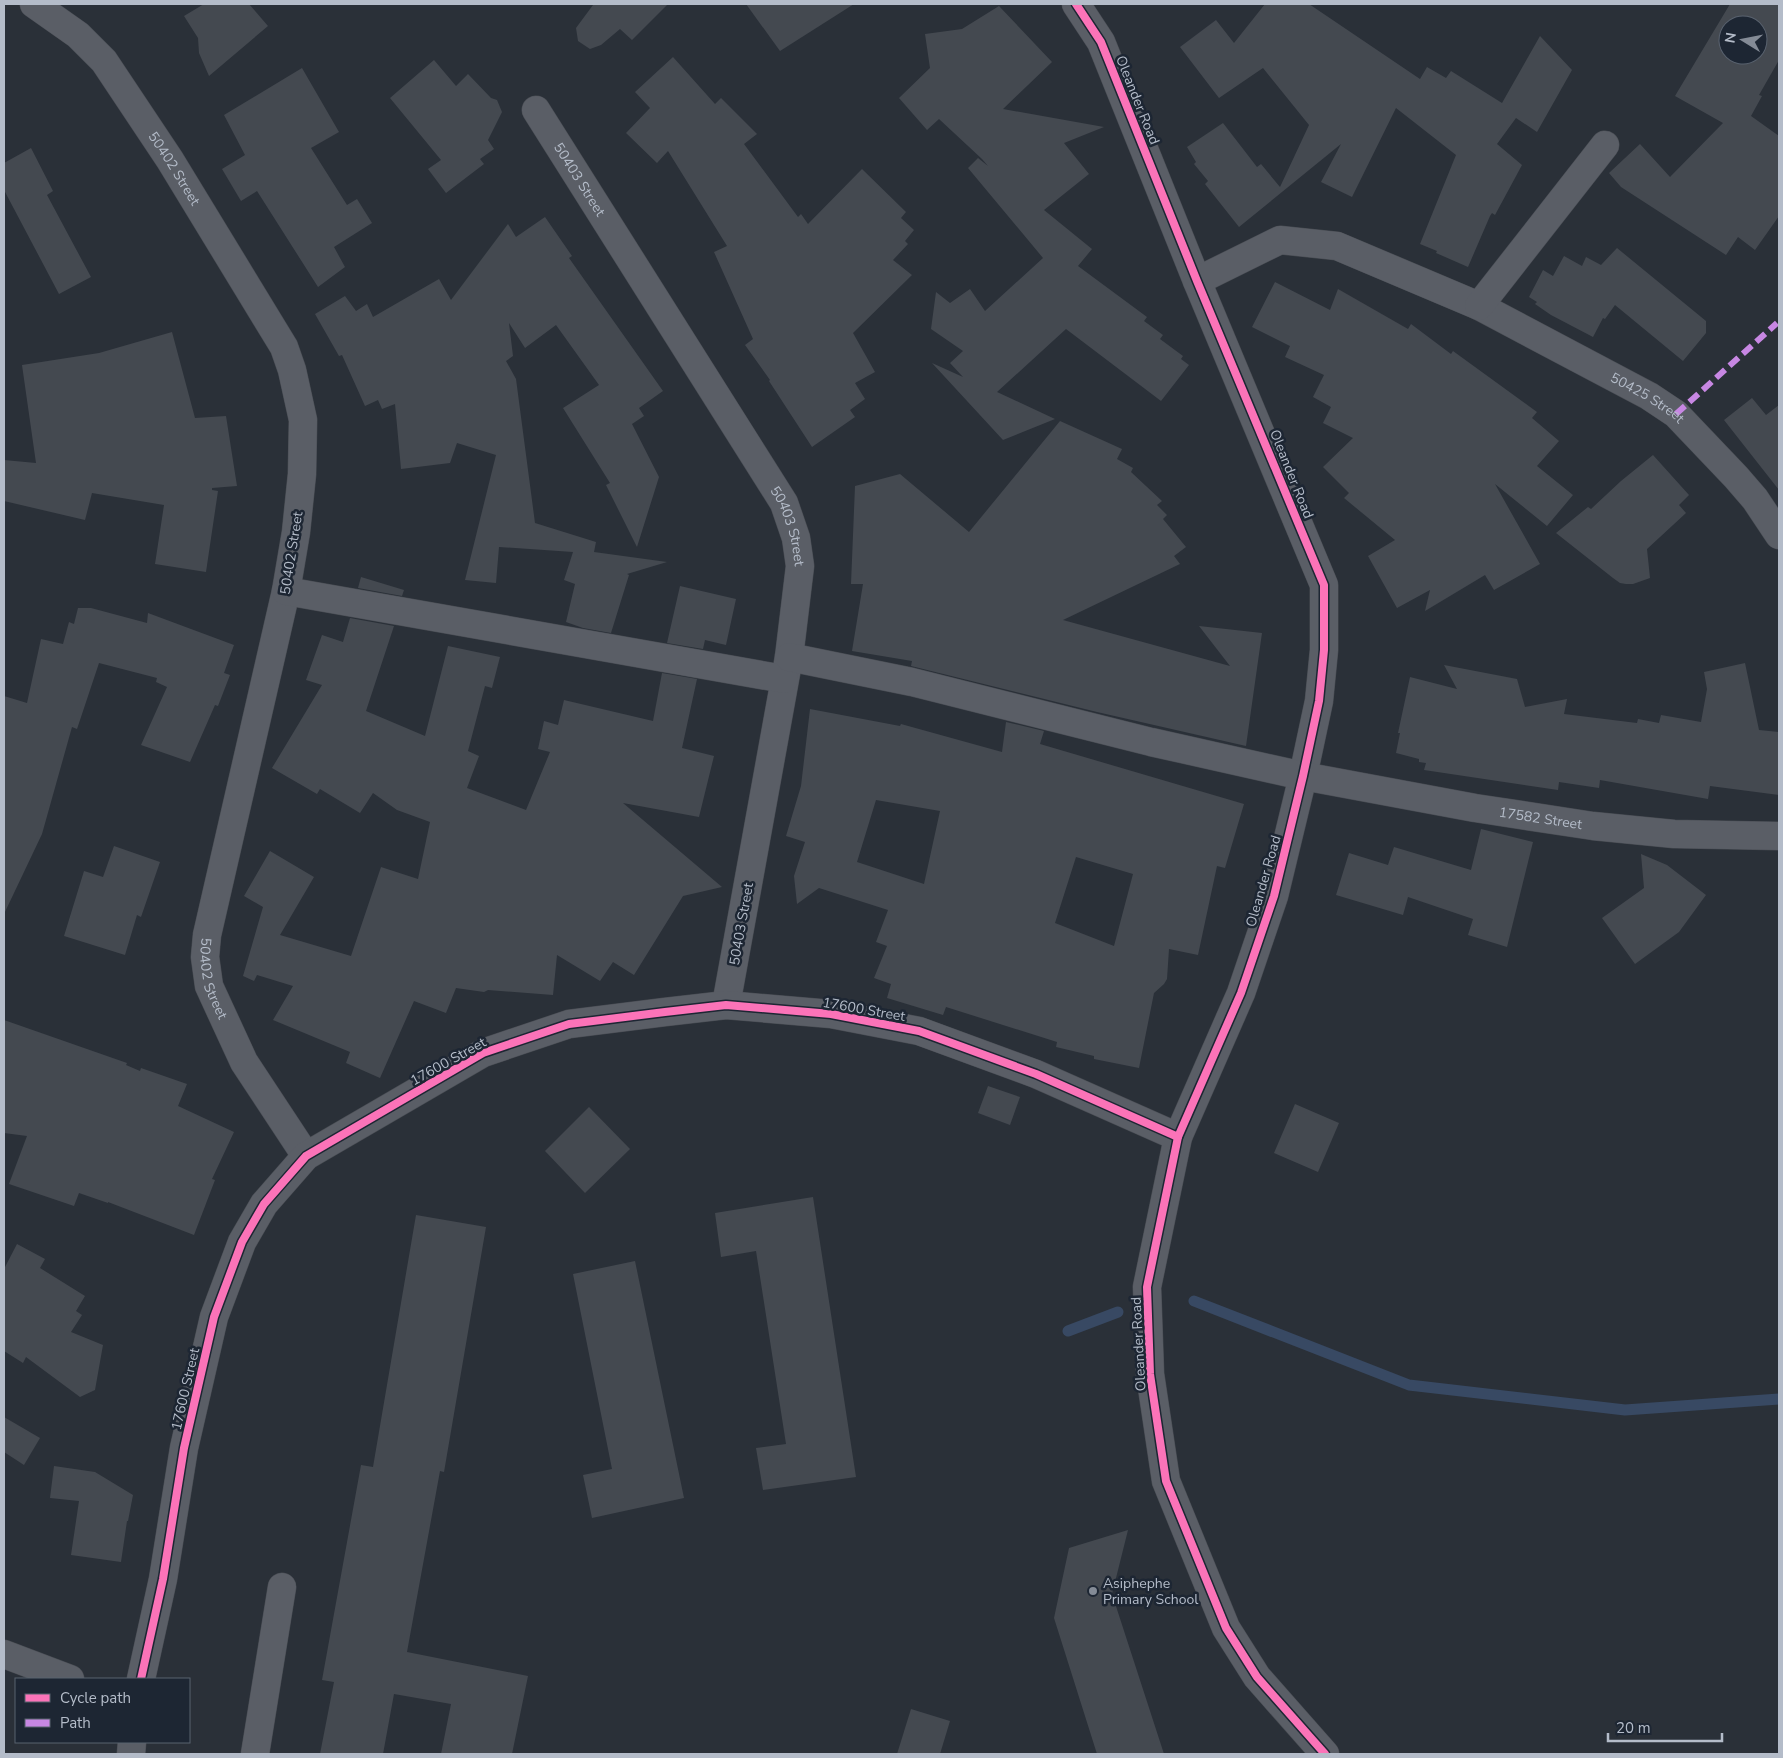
<svg xmlns="http://www.w3.org/2000/svg" width="1783" height="1758" font-family="'Nunito Sans',sans-serif">
	<style>
		.lines { fill: none; stroke-linecap: round; stroke-linejoin: round }
		.stream { stroke: #384963; stroke-width: 11 }
		.building { fill: #444950; fill-rule: evenodd }
		.minor-casing { stroke: #484c53; stroke-width: 29 }
		.minor { stroke: #5a5e66; stroke-width: 28 }
		.quiet { stroke: #c787e3; stroke-width: 6; stroke-dasharray: 12 6; stroke-linecap: butt }
		.cycleway-casing { stroke: #1d2633; stroke-width: 11 }
		.cycleway { stroke: #fb73b8; stroke-width: 8 }
		.poi-dot { fill: #848b96; stroke: #1d2633; stroke-width: 2 }
		.labels { text-anchor: middle; stroke-width: 5; stroke-linejoin: round; paint-order: stroke }
		.street-label { font-size: 14px; fill: #b4bcc9; stroke: #1d2633 }
		.poi-label { font-size: 14px; fill: #b4bcc9; stroke: #1d2633; text-anchor: start }
	</style>
	<rect width="100%" height="100%" fill="#2a3038"/>
	<g class="lines">
		<g class="stream">
			<path d="M1194 1301 1409 1385 1625 1410 1779 1399"/>
			<path d="M1068 1331 1118 1312"/>
		</g>
	</g>
	<g class="building">
		<path d="M204 4H249L268 26 209 76 199 53 198 38 184 16Z"/>
		<path d="M592 4H668L632 40 620 29 601 45 590 49 578 41 576 28 593 5Z"/>
		<path d="M746 4H854L780 51Z"/>
		<path d="M1265 4H1309L1420 79 1427 67 1446 78 1451 71 1502 103 1540 36 1572 70 1537 132 1516 118 1497 144 1522 165 1495 215 1492 213 1490 216 1468 267 1436 253 1437 251 1420 244 1456 155 1396 108 1352 197 1321 182 1341 144 1239 227 1205 184 1208 181 1194 164 1196 162 1187 147 1223 123 1257 167 1261 164 1280 187 1309 125 1263 68 1219 98 1180 47 1216 20 1234 43Z"/>
		<path d="M1730 4H1779V60L1759 95 1762 96 1751 116 1779 136V216L1755 250 1738 237 1726 255 1621 187 1609 173 1640 144 1670 177 1723 123 1675 96ZM1728 25H1758V55H1728Z"/>
		<path d="M999 6 1052 62 1003 109 1104 127 1064 143 1089 174 1044 210 1092 249 1078 266 1147 317 1144 321 1163 335 1160 339 1183 356 1181 359 1189 365 1161 401 1066 329 997 392 1055 419 1003 440 932 363 963 377 950 363 963 351 931 329 936 292 950 303 970 289 985 311 1043 258 968 168 978 158 988 166 982 159 939 119 927 130 899 98 930 68 925 34 962 29Z"/>
		<path d="M673 57 715 104 721 98 757 134 744 144 798 217 801 214 808 224 862 169 906 212 901 218 914 230 905 241 908 244 893 260 912 275 853 333 875 372 855 383 865 399 850 410 855 417 812 447 769 381 770 380 745 345 753 339 714 252 727 246 668 151 657 163 626 133 650 108 635 92Z"/>
		<path d="M434 60 456 86 468 74 491 98 497 100 502 112 488 140 494 149 480 159 484 164 446 193 428 169 441 160 390 98Z"/>
		<path d="M302 68 339 132 311 148 347 205 357 199 372 223 334 247 345 267 318 287 257 191 241 201 222 169 245 155 224 115Z"/>
		<path d="M31 148 53 191 47 195 91 277 59 294 4 190V163Z"/>
		<path d="M545 217 572 256 569 258 663 391 639 408 644 416 632 424 659 477 637 547 606 485 610 483 563 408 599 385 556 325 525 348 509 323 513 356 506 361 516 379 535 523 596 542 594 552 667 562 627 574 629 575 611 633 583 628 566 622 575 584 564 580 573 552 499 547 496 583 465 580 496 455 457 443 450 463 401 469 395 404 382 409 378 400 365 406 342 355 339 356 315 314 345 296 356 311 367 304 373 317 439 279 451 300 508 224 516 237Z"/>
		<path d="M1617 248 1706 321V333L1683 361 1615 305 1605 319 1603 318 1593 337 1551 315 1535 304 1537 302 1529 297 1543 270 1553 276 1564 256 1582 266 1586 257 1601 265Z"/>
		<path d="M1275 282 1330 310 1338 289 1408 329 1411 324 1451 354 1453 351 1537 412 1532 418 1559 441 1537 466 1573 495 1547 526 1495 484 1540 564 1494 590 1485 575 1425 611 1430 590 1397 608 1368 556 1395 540 1344 498 1349 493 1323 467 1353 438 1323 423 1331 407 1313 397 1324 375 1285 357 1290 346 1252 327Z"/>
		<path d="M172 332 195 418 226 416 237 486 212 488V490L218 491 206 572 155 564 164 505 92 493 85 520 4 501V460L36 463 22 365 99 353Z"/>
		<path d="M1752 398 1766 415 1779 405V490L1724 420Z"/>
		<path d="M1060 421 1122 449 1117 459 1133 468 1131 472 1162 501 1157 505 1167 515 1163 519 1186 547 1174 556 1180 564 1063 620 1230 666 1199 626 1262 633 1246 746 1097 712 911 666 912 661 852 651 863 584H851L855 486 900 474 969 532Z"/>
		<path d="M1653 455 1689 495 1679 505 1686 513 1647 549 1650 578 1633 584H1626L1620 583 1613 578 1556 533 1588 507 1591 509 1621 481Z"/>
		<path d="M361 577 404 590 402 596 358 588Z"/>
		<path d="M680 586 736 599 726 645 705 640 703 649 667 643Z"/>
		<path d="M78 608H91L147 623 148 613 234 645 224 673 230 675 218 706 215 705 190 762 141 745 167 687 156 682 157 678 99 663 77 729 72 727 42 834 4 914V696L27 703 41 639 63 644 69 622 74 624Z"/>
		<path d="M350 618 394 626 366 711 425 736 448 646 500 657 492 688 485 686 468 751 479 756 467 788 526 810 550 752 538 749 544 721 558 725 564 700 653 721 662 673 697 679 682 748 714 756 699 817 623 803 722 887 683 896 634 975 613 962 600 981 557 955 553 995 488 990 484 992 456 988 446 1013 414 1001 380 1078 346 1063 350 1052 273 1020 293 986 257 975 254 981 243 976 263 907 244 896 270 851 314 877 280 935 351 956 381 867 418 879 430 822 397 810 373 793 360 813 320 789 317 794 272 768 322 685 306 680 322 635 343 642Z"/>
		<path d="M1745 663 1759 730 1779 732V795L1710 786 1708 799 1600 780 1599 788 1559 782 1558 790 1424 770 1426 763 1419 762V759L1396 753 1400 733H1398L1410 677 1457 689 1444 665 1517 679 1525 707 1567 699 1564 714 1637 723 1638 719 1659 723 1661 715 1701 722 1707 689 1704 672Z"/>
		<path d="M810 709 900 726 901 724 1002 752 1006 722 1044 731 1040 744 1244 804 1225 868 1217 866 1198 955 1169 949 1167 979 1164 984 1154 993 1139 1068 1094 1059V1056L1056 1047 1057 1042 946 1007 943 1015 887 998 891 984 874 978 887 946 876 942 888 910 819 888 797 904 794 876 805 842 786 836 801 786ZM876 800 940 811 924 884 857 862ZM1076 857 1133 874 1114 946 1055 923Z"/>
		<path d="M1481 829 1533 842 1507 947 1468 935 1473 919 1408 897 1403 915 1336 895 1349 853 1388 865 1394 847 1471 870Z"/>
		<path d="M114 846 160 862 141 917 137 915 125 955 64 936 84 871 103 877Z"/>
		<path d="M1641 854 1667 865 1706 895 1679 932 1635 964 1602 918 1644 888Z"/>
		<path d="M4 1020 127 1063 126 1065 140 1071 141 1068 187 1084 178 1106 234 1132 212 1179 215 1180 194 1235 108 1202V1203L79 1193 74 1206 9 1184 27 1136 4 1133Z"/>
		<path d="M988 1086 1020 1097 1010 1125 978 1113Z"/>
		<path d="M1295 1104 1339 1123 1318 1172 1274 1153Z"/>
		<path d="M589 1107 630 1149 585 1193 545 1151Z"/>
		<path d="M813 1197 856 1477 763 1490 756 1448 786 1444 756 1251 721 1257 715 1213Z"/>
		<path d="M416 1215 486 1227 444 1472 440 1471 407 1652 528 1676 512 1754H441L451 1704 394 1694 383 1754H320L334 1682 322 1680 361 1465 373 1467Z"/>
		<path d="M17 1244 45 1259 40 1268 85 1296 76 1311 82 1315 71 1332 103 1345 95 1390 80 1397 26 1357 23 1363 4 1351V1269Z"/>
		<path d="M635 1261 684 1498 592 1518 583 1475 612 1469 573 1274Z"/>
		<path d="M4 1417 40 1438 24 1465 4 1452Z"/>
		<path d="M54 1466 95 1472 133 1495 128 1521H127L121 1562 71 1555 79 1501 50 1498Z"/>
		<path d="M1128 1530 1112 1594 1164 1754H1097L1054 1618 1069 1548Z"/>
		<path d="M911 1709 950 1721 940 1754H897Z"/>
	</g>
	<g class="lines">
		<defs>
			<g id="minor">
				<path id="s1" d="M34 4 78 35 104 61 170 160 284 347 292 370 303 420 302 474 296 532 286 591 207 935 205 957 209 986 244 1062 306 1156"/>
				<path d="M1076 4 1101 42 1197 281 1324 585V650L1319 701 1303 776 1274 896 1241 993 1178 1137 1147 1287 1150 1374 1166 1481 1226 1628 1257 1677 1325 1754"/>
				<path id="s2" d="M536 110 784 503 796 538 800 566 789 657 726 1005"/>
				<path id="s3" d="M1197 281 1280 240 1337 246 1479 306 1649 396 1676 414 1736 477 1755 499 1779 535"/>
				<path d="M1479 306 1605 145"/>
				<path d="M286 591 784 679"/>
				<path id="s4" d="M789 657 912 682 1151 742 1303 776 1475 808 1593 826 1674 834 1779 836"/>
				<path d="M4 1654 70 1679"/>
				<path d="M141 1679 163 1579 184 1448 214 1317 242 1242 264 1204 306 1156 483 1053 569 1024 665 1012 726 1005 831 1014 919 1031 1036 1074 1178 1137"/>
				<path d="M131 1754 132 1742"/>
				<path d="M255 1754 282 1587"/>
			</g>
		</defs>
		<use href="#minor" class="minor-casing"/>
		<use href="#minor" class="minor"/>
		<path class="quiet" d="M1676 414 1777 323"/>
		<defs>
			<g id="cycleway">
				<path d="M1076 4 1101 42 1197 281 1324 585V650L1319 701 1303 776 1274 896 1241 993 1178 1137 1147 1287 1150 1374 1166 1481 1226 1628 1257 1677 1325 1754"/>
				<path d="M141 1679 163 1579 184 1448 214 1317 242 1242 264 1204 306 1156 483 1053 569 1024 665 1012 726 1005 831 1014 919 1031 1036 1074 1178 1137"/>
			</g>
		</defs>
		<use href="#cycleway" class="cycleway-casing"/>
		<use href="#cycleway" class="cycleway"/>
	</g>
	<circle class="poi-dot" cx="1093" cy="1591" r="5"/>
	<g class="labels">
		<g class="street-label">
			<text transform="translate(1138 100) rotate(68)" y="5">Oleander Road</text>
			<text dy="5" stroke="none"><textPath href="#s1" startOffset="219">50402 Street</textPath></text>
			<text dy="5" stroke="none"><textPath href="#s2" startOffset="82">50403 Street</textPath></text>
			<text dy="5" stroke="none"><textPath href="#s3" startOffset="496">50425 Street</textPath></text>
			<text transform="translate(1292 474) rotate(68)" y="5">Oleander Road</text>
			<text dy="5" stroke="none"><textPath href="#s2" startOffset="488">50403 Street</textPath></text>
			<text transform="translate(291 553) rotate(-81)" y="5">50402 Street</text>
			<text dy="5" stroke="none"><textPath href="#s4" startOffset="769">17582 Street</textPath></text>
			<text transform="translate(1263 881) rotate(-74)" y="5">Oleander Road</text>
			<text transform="translate(741 924) rotate(-80)" y="5">50403 Street</text>
			<text dy="5" stroke="none"><textPath href="#s1" startOffset="1074">50402 Street</textPath></text>
			<text transform="translate(864 1009) rotate(10)" y="5">17600 Street</text>
			<text transform="translate(448 1061) rotate(-29)" y="5">17600 Street</text>
			<text transform="translate(1138 1344) rotate(-93)" y="5">Oleander Road</text>
			<text transform="translate(185 1389) rotate(-77)" y="5">17600 Street</text>
		</g>
		<g class="poi-label">
			<text x="1103" y="1588">Asiphephe<tspan x="1103" dy="16">Primary School</tspan></text>
		</g>
	</g>
	<rect width="1783" height="1758" fill="none" stroke="#b4bcc9" stroke-width="10"/>
	<rect x="15" y="1678" width="175" height="65" fill="#1d2633" stroke="#59626f"/>
	<rect x="25" y="1694" width="25" height="8" fill="#fb73b8" stroke="#59626f"/>
	<text x="60" y="1703" font-size="15" fill="#b4bcc9">Cycle path</text>
	<rect x="25" y="1719" width="25" height="8" fill="#c787e3" stroke="#59626f"/>
	<text x="60" y="1728" font-size="15" fill="#b4bcc9">Path</text>
	<g transform="translate(1743 40) rotate(280)"><circle r="24" fill="#1d2633" stroke="#59626f"/>
	<path d="M0-4L9 19L0 12L-9 19Z" fill="#848b96"/>
	<text y="-8" font-size="14" font-weight="bold" text-anchor="middle" fill="#b4bcc9">N</text>
	</g>
	<path d="M1608 1733v8h114v-8" fill="none" stroke="#b4bcc9" stroke-width="2.5"/>
	<text x="1616" y="1733" font-size="15" fill="#b4bcc9" stroke="#1d2633" stroke-width="4" paint-order="stroke">20 m</text>
</svg>
